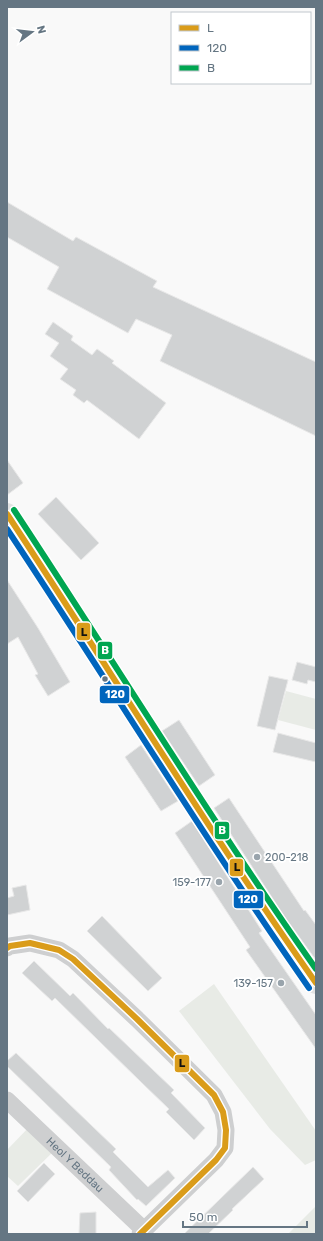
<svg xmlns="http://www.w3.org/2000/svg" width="323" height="1241" font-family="Rubik,sans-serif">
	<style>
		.green { fill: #e8ebe6 }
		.building { fill: #d0d2d3; stroke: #e8e8e8 }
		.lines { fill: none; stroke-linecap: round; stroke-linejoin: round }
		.street { stroke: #cecfd0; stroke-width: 17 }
		.secondary { stroke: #e1e2e2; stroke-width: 22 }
		.bus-1-casing { stroke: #fff; stroke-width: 9 }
		.bus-2-casing { stroke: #fff; stroke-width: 9 }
		.bus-3-casing { stroke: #fff; stroke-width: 9 }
		.bus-1 { stroke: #da9c1a; stroke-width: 6 }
		.bus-2 { stroke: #0065bd; stroke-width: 6 }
		.bus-3 { stroke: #00a651; stroke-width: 6 }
		.bus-dot { fill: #657683; stroke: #fff; stroke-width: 1.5 }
		.poi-dot { fill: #99a4ac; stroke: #fff; stroke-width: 1.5 }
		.labels { text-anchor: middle; stroke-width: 4; stroke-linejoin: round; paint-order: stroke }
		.poi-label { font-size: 11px; fill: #657683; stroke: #fff; text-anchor: end }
		.street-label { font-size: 11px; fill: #657683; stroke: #fff }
		.line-badge { stroke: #fff; stroke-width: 1.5 }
		.badge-label { font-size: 11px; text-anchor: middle; font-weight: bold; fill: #fff }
		.pale-badge-label { font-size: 11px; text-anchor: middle; font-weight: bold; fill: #111 }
	</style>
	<rect width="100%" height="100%" fill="#f9f9f9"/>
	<g class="green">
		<path d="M286 691 316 699V730L278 720Z"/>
		<path d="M214 984 316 1131V1160L305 1165 270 1129 179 1011Z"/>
		<path d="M32 1124 57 1148 18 1186 7 1176V1150Z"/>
		<path d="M316 1206V1234H288Z"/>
	</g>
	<g class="building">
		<path d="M7 202 73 241 76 237 157 281 153 287 316 362V436L160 361 172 335 136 319 128 333 47 289 59 267 7 237Z"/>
		<path d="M53 322 73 336 71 340 92 355 97 349 114 361 112 363 166 403 139 439 87 400 84 403 73 395 76 390 60 379 68 369 50 356 59 343 45 334Z"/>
		<path d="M7 460 23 483 7 495Z"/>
		<path d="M56 497 99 543 81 560 38 514Z"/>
		<path d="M7 580 38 628 70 682 48 696 35 675 38 674 18 637 7 644Z"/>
		<path d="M297 662 316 667V682L308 680 307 684 292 680Z"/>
		<path d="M269 676 288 680 275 730 257 726Z"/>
		<path d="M179 720 215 775 199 786 162 731Z"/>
		<path d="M278 733 316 743V762L273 752Z"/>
		<path d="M141 745 178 801 161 811 125 757Z"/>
		<path d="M229 798 304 911 305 910 316 925V960L284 916 214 808Z"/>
		<path d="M192 821 262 931 259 933 316 1015V1049L246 950 250 947 175 833Z"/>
		<path d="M26 885 30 910 7 915V898L14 896 12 888Z"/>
		<path d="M102 916 162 978 148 991 87 931Z"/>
		<path d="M34 961 70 996 73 993 108 1029 109 1028 174 1090 171 1093 205 1128 194 1140 166 1112 169 1109 141 1082 55 998 52 1001 22 973Z"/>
		<path d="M16 1053 116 1149 113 1152 148 1187 168 1170 175 1178 146 1206 138 1199 137 1200 109 1170 111 1167 7 1066V1061Z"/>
		<path d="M44 1163 55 1174 28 1202 17 1191Z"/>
		<path d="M253 1167 264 1179 232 1209 233 1210 208 1234H184Z"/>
		<path d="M96 1212V1234H79L80 1213Z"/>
	</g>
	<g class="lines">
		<g class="street">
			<path d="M7 948 10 946 30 943 59 950 73 959 137 1019 214 1095 223 1112 226 1130 225 1148 216 1160 140 1234"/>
			<path id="s1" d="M7 1100 144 1230"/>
		</g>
		<path class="secondary" d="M7 514 79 623 147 731 275 925 316 983"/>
		<defs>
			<g id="bus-1">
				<path d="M7 514C110 670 208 830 316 983"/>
				<path d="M7 948 10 946 30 943 59 950 73 959 137 1019 214 1095 223 1112 226 1130 225 1148 216 1160 140 1234"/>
			</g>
			<path id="bus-2" d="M7 529C108 681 204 838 309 988"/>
			<path id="bus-3" d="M14 510C115 663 210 819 316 969"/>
		</defs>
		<use href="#bus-1" class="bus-1-casing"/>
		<use href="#bus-2" class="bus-2-casing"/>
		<use href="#bus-3" class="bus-3-casing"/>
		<use href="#bus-1" class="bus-1"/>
		<use href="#bus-2" class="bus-2"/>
		<use href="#bus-3" class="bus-3"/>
	</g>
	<circle class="bus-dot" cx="105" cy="679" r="3.5"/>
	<g class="poi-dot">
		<circle cx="257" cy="857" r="4"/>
		<circle cx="219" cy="882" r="4"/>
		<circle cx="281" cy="983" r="4"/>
	</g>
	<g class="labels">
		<g class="poi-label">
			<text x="265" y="861" text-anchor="start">200-218</text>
			<text x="211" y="886">159-177</text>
			<text x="273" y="987">139-157</text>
		</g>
		<g class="street-label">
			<text dy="4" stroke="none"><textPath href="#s1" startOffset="94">Heol Y Beddau</textPath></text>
		</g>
	</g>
	<g class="line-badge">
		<rect x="76" y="622" width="15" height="19" rx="4" fill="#da9c1a"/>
		<rect x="97" y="641" width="16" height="19" rx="4" fill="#00a651"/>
		<rect x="99" y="685" width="31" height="19" rx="4" fill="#0065bd"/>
		<rect x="214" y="821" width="16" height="19" rx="4" fill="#00a651"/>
		<rect x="229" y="858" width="15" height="19" rx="4" fill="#da9c1a"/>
		<rect x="233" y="890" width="31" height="19" rx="4" fill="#0065bd"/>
		<rect x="174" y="1054" width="16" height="19" rx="4" fill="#da9c1a"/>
	</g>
	<g class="badge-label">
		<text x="105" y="654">B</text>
		<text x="115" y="698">120</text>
		<text x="222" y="834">B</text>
		<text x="248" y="903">120</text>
	</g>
	<g class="pale-badge-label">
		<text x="84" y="636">L</text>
		<text x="237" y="871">L</text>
		<text x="182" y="1067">L</text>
	</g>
	<rect width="323" height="1241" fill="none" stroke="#657683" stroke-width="16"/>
	<rect x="171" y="12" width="140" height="72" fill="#ffffff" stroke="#c1c8cd"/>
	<rect x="179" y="25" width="20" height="6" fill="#da9c1a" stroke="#c1c8cd"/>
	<text x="207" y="32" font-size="12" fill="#657683">L</text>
	<rect x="179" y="45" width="20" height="6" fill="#0065bd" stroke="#c1c8cd"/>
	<text x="207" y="52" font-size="12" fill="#657683">120</text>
	<rect x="179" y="65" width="20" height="6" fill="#00a651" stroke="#c1c8cd"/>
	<text x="207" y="72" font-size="12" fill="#657683">B</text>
	<g transform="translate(32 32) rotate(75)" stroke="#ffffff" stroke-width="3" paint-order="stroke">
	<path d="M0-3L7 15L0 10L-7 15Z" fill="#657683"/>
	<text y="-6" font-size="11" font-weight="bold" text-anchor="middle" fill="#657683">N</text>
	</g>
	<path d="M183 1221v6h124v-6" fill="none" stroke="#657683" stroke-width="2"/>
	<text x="189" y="1221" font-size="12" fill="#657683" stroke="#ffffff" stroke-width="3" paint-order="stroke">50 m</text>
</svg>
